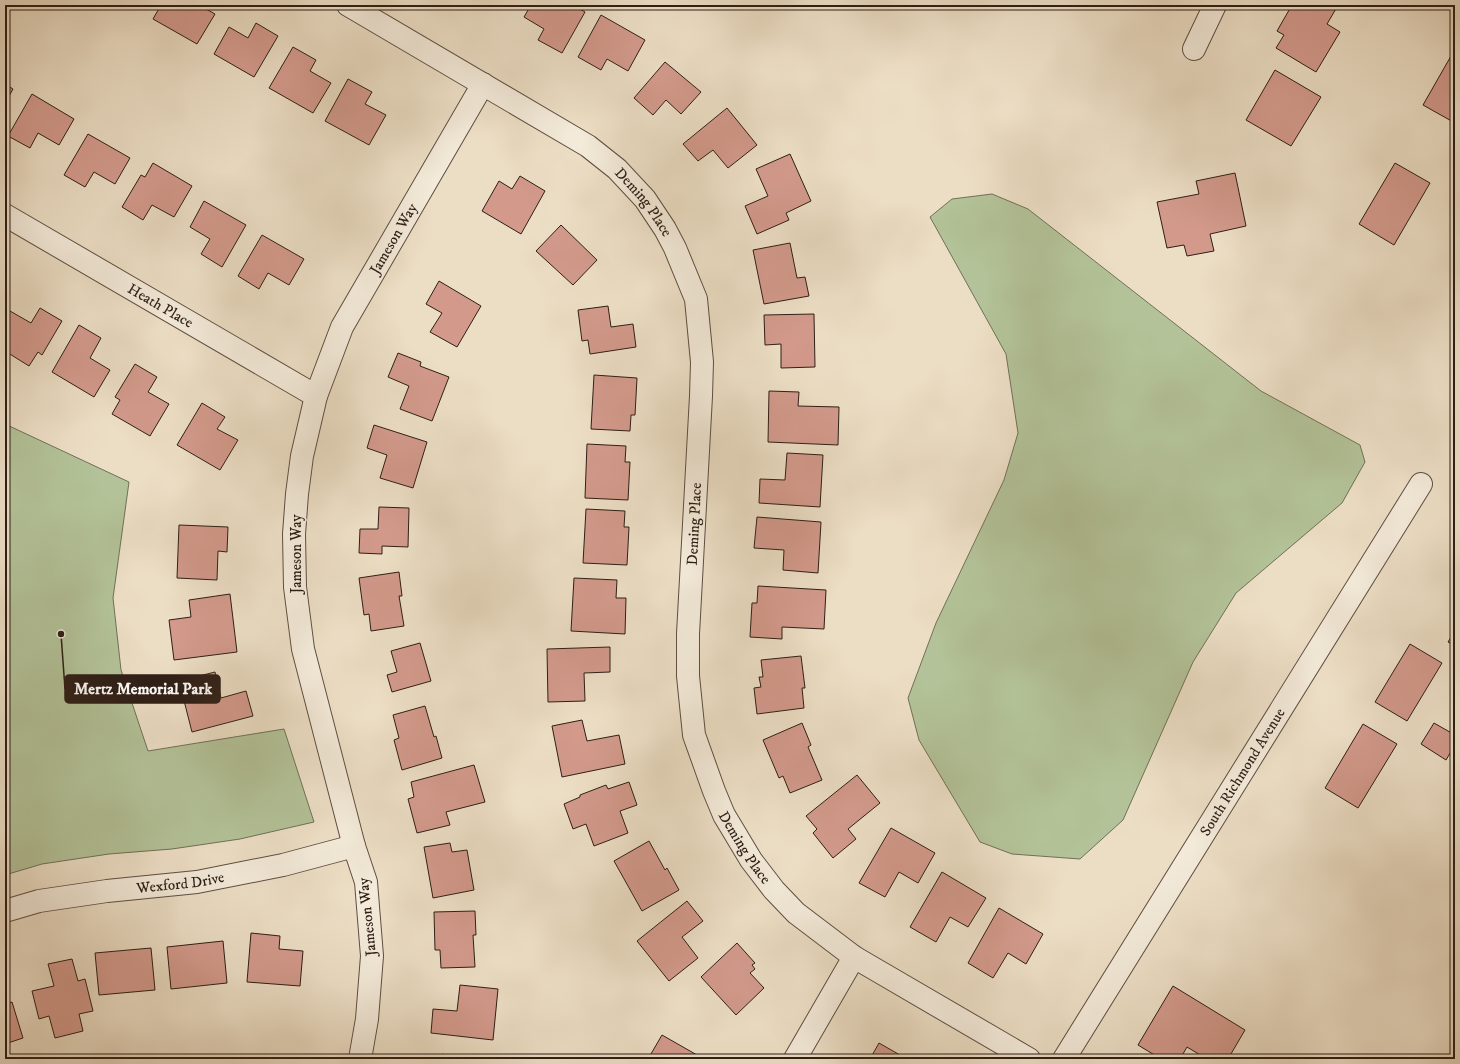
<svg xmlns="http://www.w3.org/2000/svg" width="1460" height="1064" font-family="'IM FELL DW Pica',serif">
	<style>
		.green { fill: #b3c298; stroke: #707057 }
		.building { fill: #d39a8c; stroke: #2e1e16 }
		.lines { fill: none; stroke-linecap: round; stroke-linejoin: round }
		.street-casing { stroke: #5e4e42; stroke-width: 24 }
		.street { stroke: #f3ead9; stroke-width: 22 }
		.labels { text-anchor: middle; stroke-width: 3.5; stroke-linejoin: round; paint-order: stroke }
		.street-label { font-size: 15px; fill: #2e1e16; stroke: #f3ead9 }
		.leader { fill: none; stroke: #2e1e16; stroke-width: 1.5 }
		.callout-dot { fill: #2e1e16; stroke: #f3ead9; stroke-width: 1.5 }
		.callout { fill: #2e1e16; stroke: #2e1e16; stroke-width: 1.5 }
		.callout-label { font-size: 16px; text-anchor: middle; font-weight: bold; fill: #fff }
	</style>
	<rect width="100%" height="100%" fill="#ecdec5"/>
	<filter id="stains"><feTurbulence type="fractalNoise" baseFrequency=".005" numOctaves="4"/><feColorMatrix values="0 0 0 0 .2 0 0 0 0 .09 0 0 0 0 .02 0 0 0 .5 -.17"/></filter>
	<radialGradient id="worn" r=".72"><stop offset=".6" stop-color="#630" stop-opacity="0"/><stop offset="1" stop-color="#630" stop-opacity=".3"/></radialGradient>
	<g class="green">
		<path d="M992 194 1028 209 1261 391 1360 445 1365 462 1342 503 1236 593 1193 662 1123 820 1080 859 1012 854 980 842 919 740 908 698 936 623 1004 480 1018 433 1006 354 930 217 952 199Z"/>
		<path d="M5 424 129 482 113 598 121 670 148 751 284 729 314 822 240 839 172 849 109 854 42 864 5 875Z"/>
	</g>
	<g class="building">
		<path d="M161 5H199L215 14 197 44 153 19Z"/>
		<path d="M531 5H573L585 12 562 53 538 40 544 29 524 17Z"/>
		<path d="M1292 5H1334L1337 7 1327 24 1340 32 1316 72 1276 48 1284 35 1277 31Z"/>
		<path d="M601 15 645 40 628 71 607 59 601 70 578 57Z"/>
		<path d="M256 23 278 36 254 77 214 54 229 27 248 38Z"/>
		<path d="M293 47 316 60 310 71 331 83 313 113 269 88Z"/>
		<path d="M1455 49V123L1423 105Z"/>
		<path d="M665 62 701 92 681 114 666 100 653 115 634 98Z"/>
		<path d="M1275 70 1321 97 1291 146 1246 120Z"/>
		<path d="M348 79 372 92 365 104 386 115 369 145 325 121Z"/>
		<path d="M5 84 13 89 5 103Z"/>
		<path d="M32 94 74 119 59 145 38 133 30 148 8 136Z"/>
		<path d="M727 108 757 145 728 168 713 150 698 161 683 144Z"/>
		<path d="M88 134 130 158 115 184 94 172 85 187 64 175Z"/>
		<path d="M790 154 811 201 786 213 789 220 757 234 745 206 768 196 756 169Z"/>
		<path d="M153 163 192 186 174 217 152 205 143 220 122 207 141 175 145 177Z"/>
		<path d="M1395 163 1430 183 1394 245 1359 224Z"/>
		<path d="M1235 173 1246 226 1210 234 1214 251 1187 256 1184 245 1167 248 1157 202 1199 194 1196 181Z"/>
		<path d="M520 176 545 191 521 234 482 211 499 181 512 189Z"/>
		<path d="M204 201 246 225 222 267 201 254 210 239 190 227Z"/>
		<path d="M561 225 597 260 573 285 536 251Z"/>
		<path d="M262 235 304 259 289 285 268 273 259 289 238 276Z"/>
		<path d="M790 243 797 278 805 277 809 296 764 304 753 250Z"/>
		<path d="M439 281 481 306 457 347 430 332 442 313 426 304Z"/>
		<path d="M608 306 611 327 633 324 636 347 590 354 588 340 582 341 578 310Z"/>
		<path d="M40 308 62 321 42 355 38 352 29 366 5 351V320L10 311 31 323Z"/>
		<path d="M814 314 815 367 781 368V344L765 345 764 315Z"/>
		<path d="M79 325 101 338 90 358 110 370 94 397 52 372Z"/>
		<path d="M398 353 421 362 420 366 449 377 432 421 400 409 409 386 388 377Z"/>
		<path d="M135 364 157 377 148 392 169 404 150 436 112 414 120 400 115 397Z"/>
		<path d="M594 375 637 378 635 415H631L630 431 591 429Z"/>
		<path d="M769 391 799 392 798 406 839 407 838 445 768 442Z"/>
		<path d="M202 403 225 417 217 429 238 440 220 470 177 445Z"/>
		<path d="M374 425 427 442 413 488 380 478 387 455 367 448Z"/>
		<path d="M587 444 626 446 625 462H630L628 500 585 498Z"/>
		<path d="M787 453 823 455 820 507 759 503 760 479 785 480Z"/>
		<path d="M379 507 409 508 408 547 382 546V554L359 553 360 529H378Z"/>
		<path d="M586 509 625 511 624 527H629L627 565 583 563Z"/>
		<path d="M757 517 821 522 818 573 783 570 784 550 754 548Z"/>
		<path d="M179 525 228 527 227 552 218 551 217 580 177 578Z"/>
		<path d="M399 572 402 596H399L404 626 371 631 369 614 364 615 359 578Z"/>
		<path d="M574 578 617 580 616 598H626L625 634 571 631Z"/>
		<path d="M758 586 826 590 824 629 782 627V639L750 637 752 603H757Z"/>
		<path d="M230 594 237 652 174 660 169 620 191 617 189 600Z"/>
		<path d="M1455 631V646L1448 642Z"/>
		<path d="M420 643 431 681 392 692 387 675 397 672 391 651Z"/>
		<path d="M1410 644 1442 663 1407 721 1375 702Z"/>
		<path d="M610 647V672L584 673 585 701 548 702 547 649Z"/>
		<path d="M801 656 805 688H802L804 708 757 714 754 688 761 687 759 677H763L761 660Z"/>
		<path d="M215 672 221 698 246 691 253 716 192 732 179 681Z"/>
		<path d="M425 706 434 737 436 736 442 758 402 770 394 740 399 738 393 715Z"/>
		<path d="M582 720 587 741 619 735 625 764 562 777 552 726Z"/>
		<path d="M802 723 811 745 808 747 822 780 790 793 783 776 779 778 763 740Z"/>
		<path d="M1434 723 1455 735V745L1446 760 1421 744Z"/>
		<path d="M1363 724 1397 744 1358 808 1325 788Z"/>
		<path d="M474 765 485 802 446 812 450 825 417 833 408 799 414 797 411 782Z"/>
		<path d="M857 775 880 803 848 829 856 839 833 858 813 833 817 829 806 816Z"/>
		<path d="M629 782 637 805 620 811 628 833 594 846 586 824 573 829 564 804 580 797V795L606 785 608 789Z"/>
		<path d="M891 828 935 853 918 883 899 872 885 897 859 883Z"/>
		<path d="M649 841 665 870 667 868 679 890 642 911 614 861Z"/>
		<path d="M450 843 452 852 467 850 474 890 433 898 424 847Z"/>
		<path d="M942 872 986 898 968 927 950 917 936 942 910 927Z"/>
		<path d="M687 901 703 921 682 937 698 958 669 981 637 941Z"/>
		<path d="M999 908 1043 934 1026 964 1008 953 993 978 968 963Z"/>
		<path d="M475 911 476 935H473L475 967 441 968 440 950H435L434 912Z"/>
		<path d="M251 933 280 936 279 949 303 951 300 986 247 982Z"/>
		<path d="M223 941 227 983 171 989 167 947Z"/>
		<path d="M737 943 755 963 752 965 755 969 750 973 764 988 736 1015 701 977Z"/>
		<path d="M151 948 155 990 99 995 95 953Z"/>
		<path d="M72 959 78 981 85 979 93 1011 79 1014 83 1031 55 1038 49 1016 39 1019 32 991 54 986 48 964Z"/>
		<path d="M460 985 498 989 493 1040 431 1033 433 1009 457 1011Z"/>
		<path d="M1173 986 1245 1030 1228 1059H1207L1187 1047 1180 1059H1161L1138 1045Z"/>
		<path d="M12 1002 23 1038 5 1044V1004Z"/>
		<path d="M662 1035 704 1059H648Z"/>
		<path d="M879 1043 907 1059H870Z"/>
		<path d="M442 1054 458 1059H440Z"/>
	</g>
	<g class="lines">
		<defs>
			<g id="street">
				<path id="s1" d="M348 5 588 146 617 169 645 199 665 229 675 248 696 299 702 362 701 396 688 634V676L694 735 714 791 724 815 751 860 774 890 796 913 854 957 1029 1059"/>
				<path d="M1194 49 1215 5"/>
				<path id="s2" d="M5 215 316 396"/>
				<path id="s3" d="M5 911 39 901 107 891 197 882 283 865 354 846"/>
				<path id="s4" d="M360 1059 367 1019 372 956 366 882 354 846 303 649 295 587 294 534 297 494 302 456 316 396 342 327 483 84"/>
				<path d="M795 1059 854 957"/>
				<path id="s5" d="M1064 1059 1421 484"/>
			</g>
		</defs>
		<use href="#street" class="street-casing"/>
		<use href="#street" class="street"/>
	</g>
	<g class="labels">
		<g class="street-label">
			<text dy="5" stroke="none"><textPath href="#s1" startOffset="358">Deming Place</textPath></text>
			<text dy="5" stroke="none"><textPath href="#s4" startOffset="851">Jameson Way</textPath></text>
			<text dy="5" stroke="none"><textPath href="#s2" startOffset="180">Heath Place</textPath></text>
			<text transform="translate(694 524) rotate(-87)" y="5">Deming Place</text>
			<text transform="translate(296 554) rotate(-90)" y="5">Jameson Way</text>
			<text dy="5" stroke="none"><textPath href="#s5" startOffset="338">South Richmond Avenue</textPath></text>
			<text dy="5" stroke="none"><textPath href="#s1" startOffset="1030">Deming Place</textPath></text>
			<text dy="5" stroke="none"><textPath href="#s3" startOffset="178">Wexford Drive</textPath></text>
			<text transform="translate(367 917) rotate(-96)" y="5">Jameson Way</text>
		</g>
	</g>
	<path class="leader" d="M61 634L65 689"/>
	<circle class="callout-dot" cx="61" cy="634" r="4"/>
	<rect class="callout" x="65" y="675" width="155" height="28" rx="4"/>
	<g class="callout-label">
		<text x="143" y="694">Mertz Memorial Park</text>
	</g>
	<rect width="1460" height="1064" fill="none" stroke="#ecdec5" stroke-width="20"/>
	<rect x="6" y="6" width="1448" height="1052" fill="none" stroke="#2e1e16" stroke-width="2"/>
	<rect x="10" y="10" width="1440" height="1044" fill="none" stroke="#2e1e16"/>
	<rect width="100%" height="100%" filter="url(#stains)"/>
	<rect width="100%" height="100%" fill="url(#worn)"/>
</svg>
